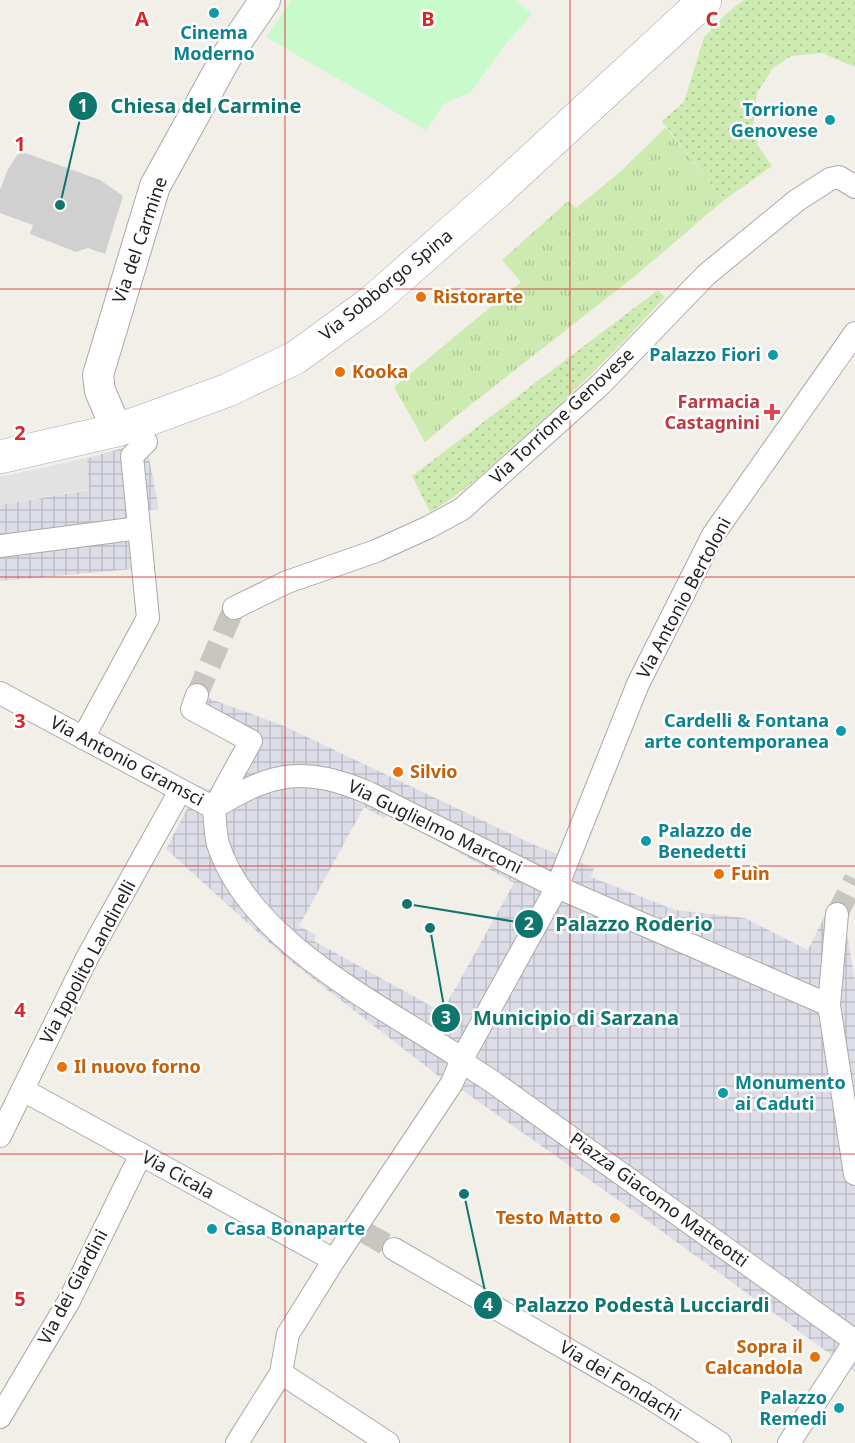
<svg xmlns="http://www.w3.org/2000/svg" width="855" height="1443" font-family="'Noto Sans',sans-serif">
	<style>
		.religious { fill: #d0d0d0 }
		.grass { fill: url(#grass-tufts) }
		.park { fill: #c8facc }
		.garden { fill: url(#garden-dots) }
		.parking { fill: #e2e2e2 }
		.plaza { fill: url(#plaza-grid); fill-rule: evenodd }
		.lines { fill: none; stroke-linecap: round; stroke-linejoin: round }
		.pedestrian-tunnel { stroke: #c8c6c1; stroke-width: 22; stroke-dasharray: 22 11; stroke-linecap: butt }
		.pedestrian-casing { stroke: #a9a9a9; stroke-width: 24 }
		.minor-casing { stroke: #a9a9a9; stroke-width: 32 }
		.tertiary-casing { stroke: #a9a9a9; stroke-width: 34 }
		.pedestrian { stroke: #fff; stroke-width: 22 }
		.minor { stroke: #fff; stroke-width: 30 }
		.tertiary { stroke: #fff; stroke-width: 33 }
		.grid { fill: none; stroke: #d62828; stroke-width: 1.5; stroke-opacity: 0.55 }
		.culture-dot { fill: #0f9aa8; stroke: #fff; stroke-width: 2 }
		.food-dot { fill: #e8710a; stroke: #fff; stroke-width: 2 }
		.health-dot { fill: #e0444e; stroke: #fff; stroke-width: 2 }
		.labels { text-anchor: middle; stroke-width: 5; stroke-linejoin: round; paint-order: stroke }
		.culture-label { font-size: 18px; font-weight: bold; fill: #0d838f; stroke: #fff; text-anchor: end }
		.street-label { font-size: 18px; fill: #222; stroke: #fff }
		.food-label { font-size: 18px; font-weight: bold; fill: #c56008; stroke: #fff; text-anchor: start }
		.health-label { font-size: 18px; font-weight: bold; fill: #be3a42; stroke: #fff; text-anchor: end }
		.grid-label { font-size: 20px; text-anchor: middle; font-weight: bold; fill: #d62828; stroke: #fff; stroke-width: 5; stroke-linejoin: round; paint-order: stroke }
		.leader { fill: none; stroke: #0f766e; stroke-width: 2 }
		.callout-dot { fill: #0f766e; stroke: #fff; stroke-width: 2 }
		.mark-label { font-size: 18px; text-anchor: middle; font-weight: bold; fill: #fff }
		.callout-label { font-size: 20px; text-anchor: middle; font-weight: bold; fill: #0f766e; stroke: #fff; stroke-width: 5; stroke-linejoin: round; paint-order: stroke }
	</style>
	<defs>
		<pattern id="grass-tufts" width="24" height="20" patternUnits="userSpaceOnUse" patternTransform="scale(1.5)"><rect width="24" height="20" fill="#cdebb0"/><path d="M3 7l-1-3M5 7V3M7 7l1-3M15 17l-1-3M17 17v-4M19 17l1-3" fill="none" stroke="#b0c997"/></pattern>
		<pattern id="garden-dots" width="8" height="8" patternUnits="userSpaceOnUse" patternTransform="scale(1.5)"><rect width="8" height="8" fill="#cdebb0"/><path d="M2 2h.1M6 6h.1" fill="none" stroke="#b0c997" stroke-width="1.8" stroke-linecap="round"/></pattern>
		<pattern id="plaza-grid" width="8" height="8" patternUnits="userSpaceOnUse" patternTransform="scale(1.5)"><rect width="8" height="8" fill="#dddde8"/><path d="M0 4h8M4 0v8" fill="none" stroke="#bdbdc7"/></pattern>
	</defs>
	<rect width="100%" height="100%" fill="#f2efe9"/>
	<path class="religious" d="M20 151 100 180 123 196 105 254 88 248 76 252 30 234 33 225 0 213V190L8 169Z"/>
	<path class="grass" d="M666 127 724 200 635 276 455 417 425 442 394 387 521 282 502 260 568 201 576 208 621 171Z"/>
	<path class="park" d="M291 0H515L532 14 506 44 471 92 444 104 426 130 266 37Z"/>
	<g class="garden">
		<path d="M744 0H855V67L822 53 791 56 773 68 757 93 753 127 758 146 772 166 724 200 662 121 684 102 704 37 728 12Z"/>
		<path d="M658 290 665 297C616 351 564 402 509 450 484 472 460 496 430 512L412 476Z"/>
	</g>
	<path class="parking" d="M87 458 89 489 0 505V477Z"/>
	<g class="plaza">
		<path d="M146 442 159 509 148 510 155 567 0 581V505L89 490 87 458Z"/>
		<path d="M189 691 284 726 532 844 594 868 591 877 675 910 745 918 808 950 830 905 845 921 855 981V1372L645 1219 452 1083 441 1078 285 957 166 849 199 786 214 791 238 747 180 710ZM364 807 384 818 387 813 514 883 442 1012 314 941 316 935 299 926Z"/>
	</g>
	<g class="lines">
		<g class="pedestrian-tunnel">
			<path d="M197 695 234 608"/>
			<path d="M837 914 855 879"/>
			<path d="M366 1233 394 1249"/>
		</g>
		<defs>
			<g id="pedestrian">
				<path d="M0 546 139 528"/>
				<path d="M234 608 287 582 376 551 429 527 462 509 600 385 706 275 796 201 830 179 839 177 855 187"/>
				<path d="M0 693 214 808"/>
				<path d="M197 695 192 709 251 741 215 806"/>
				<path d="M83 738 148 618 132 456 146 442"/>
				<path d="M214 808C215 819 215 833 218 844 249 942 383 1006 462 1059L470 1067 493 1082 855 1341"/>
				<path d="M214 808C273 771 305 766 369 793L557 887 829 1005"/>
				<path d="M837 914 829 1005 855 1174"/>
				<path d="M23 1090 334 1260"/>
				<path d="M0 1136 88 956 180 791"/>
				<path d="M394 1249 646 1395 720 1443"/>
				<path d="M281 1373 388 1443"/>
				<path d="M0 1417 69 1301 141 1154"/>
				<path d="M237 1443 281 1373 288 1334 334 1260 452 1083 462 1059 557 887 638 684 713 535 855 333"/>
				<path d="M789 1443 855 1341"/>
			</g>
			<path id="minor" d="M117 430 100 391 98 375 155 186 227 56 265 0"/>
			<path id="tertiary" d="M0 457 117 430 141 422 228 390 295 358 372 302 497 192 705 0"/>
		</defs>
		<use href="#pedestrian" class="pedestrian-casing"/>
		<use href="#minor" class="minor-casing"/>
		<use href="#tertiary" class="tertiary-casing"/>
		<use href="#pedestrian" class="pedestrian"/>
		<use href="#minor" class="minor"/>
		<use href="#tertiary" class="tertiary"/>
	</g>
	<path class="grid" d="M285 0V1443M570 0V1443M0 289H855M0 577H855M0 866H855M0 1154H855"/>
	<g class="culture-dot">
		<circle cx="214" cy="13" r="6"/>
		<circle cx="830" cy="120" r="6"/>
		<circle cx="773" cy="355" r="6"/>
		<circle cx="841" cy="731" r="6"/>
		<circle cx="646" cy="841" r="6"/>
		<circle cx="723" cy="1093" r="6"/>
		<circle cx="212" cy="1229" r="6"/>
		<circle cx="839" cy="1408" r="6"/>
	</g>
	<g class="food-dot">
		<circle cx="421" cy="297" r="6"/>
		<circle cx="340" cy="372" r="6"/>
		<circle cx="398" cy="772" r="6"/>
		<circle cx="719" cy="874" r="6"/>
		<circle cx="62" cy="1067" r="6"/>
		<circle cx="615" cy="1218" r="6"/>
		<circle cx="815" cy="1357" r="6"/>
	</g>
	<path class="health-dot" d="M769 403h6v6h6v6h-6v6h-6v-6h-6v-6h6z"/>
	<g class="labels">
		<g class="culture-label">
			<text x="214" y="39" text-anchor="middle">Cinema<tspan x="214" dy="21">Moderno</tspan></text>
			<text x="818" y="116">Torrione<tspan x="818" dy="21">Genovese</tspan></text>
			<text x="761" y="361">Palazzo Fiori</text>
			<text x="829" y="727">Cardelli &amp; Fontana<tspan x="829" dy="21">arte contemporanea</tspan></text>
			<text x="658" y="837" text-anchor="start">Palazzo de<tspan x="658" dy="21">Benedetti</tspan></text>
			<text x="735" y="1089" text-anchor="start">Monumento<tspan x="735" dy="21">ai Caduti</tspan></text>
			<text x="224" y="1235" text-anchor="start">Casa Bonaparte</text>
			<text x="827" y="1404">Palazzo<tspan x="827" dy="21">Remedi</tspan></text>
		</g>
		<g class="street-label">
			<text transform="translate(140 240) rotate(-71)" y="6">Via del Carmine</text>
			<text transform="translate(386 285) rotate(-39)" y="6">Via Sobborgo Spina</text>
			<text transform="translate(562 416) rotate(-43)" y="6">Via Torrione Genovese</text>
			<text transform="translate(684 598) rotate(-62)" y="6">Via Antonio Bertoloni</text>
			<text transform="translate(127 761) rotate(28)" y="6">Via Antonio Gramsci</text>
			<text transform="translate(435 827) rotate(26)" y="6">Via Guglielmo Marconi</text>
			<text transform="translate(88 962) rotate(-62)" y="6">Via Ippolito Landinelli</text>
			<text transform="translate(178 1175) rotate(29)" y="6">Via Cicala</text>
			<text transform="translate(659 1200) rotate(36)" y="6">Piazza Giacomo Matteotti</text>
			<text transform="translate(73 1287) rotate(-62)" y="6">Via dei Giardini</text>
			<text transform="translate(620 1381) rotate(31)" y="6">Via dei Fondachi</text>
		</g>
		<g class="food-label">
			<text x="433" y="303">Ristorarte</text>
			<text x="352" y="378">Kooka</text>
			<text x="410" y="778">Silvio</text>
			<text x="731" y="880">Fuìn</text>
			<text x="74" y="1073">Il nuovo forno</text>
			<text x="603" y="1224" text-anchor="end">Testo Matto</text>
			<text x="803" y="1353" text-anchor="end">Sopra il<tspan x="803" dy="21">Calcandola</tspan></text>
		</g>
		<g class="health-label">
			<text x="760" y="408">Farmacia<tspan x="760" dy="21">Castagnini</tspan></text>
		</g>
	</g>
	<g class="grid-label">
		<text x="142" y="26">A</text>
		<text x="428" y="26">B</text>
		<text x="712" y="26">C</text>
		<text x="20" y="151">1</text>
		<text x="20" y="440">2</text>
		<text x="20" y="728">3</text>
		<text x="20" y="1017">4</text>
		<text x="20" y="1306">5</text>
	</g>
	<path class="leader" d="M60 205L83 106M407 904L529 924M430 928L446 1018M464 1194L488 1305"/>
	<g class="callout-dot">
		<circle cx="60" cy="205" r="6"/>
		<circle cx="407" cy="904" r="6"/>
		<circle cx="430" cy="928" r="6"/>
		<circle cx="464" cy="1194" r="6"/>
		<circle cx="83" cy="106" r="15"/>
		<circle cx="529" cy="924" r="15"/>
		<circle cx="446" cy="1018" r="15"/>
		<circle cx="488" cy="1305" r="15"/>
	</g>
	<g class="mark-label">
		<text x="83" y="112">1</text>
		<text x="529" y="930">2</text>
		<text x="446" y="1024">3</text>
		<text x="488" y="1311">4</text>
	</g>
	<g class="callout-label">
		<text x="206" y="113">Chiesa del Carmine</text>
		<text x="634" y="931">Palazzo Roderio</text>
		<text x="576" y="1025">Municipio di Sarzana</text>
		<text x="642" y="1312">Palazzo Podestà Lucciardi</text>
	</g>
</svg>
